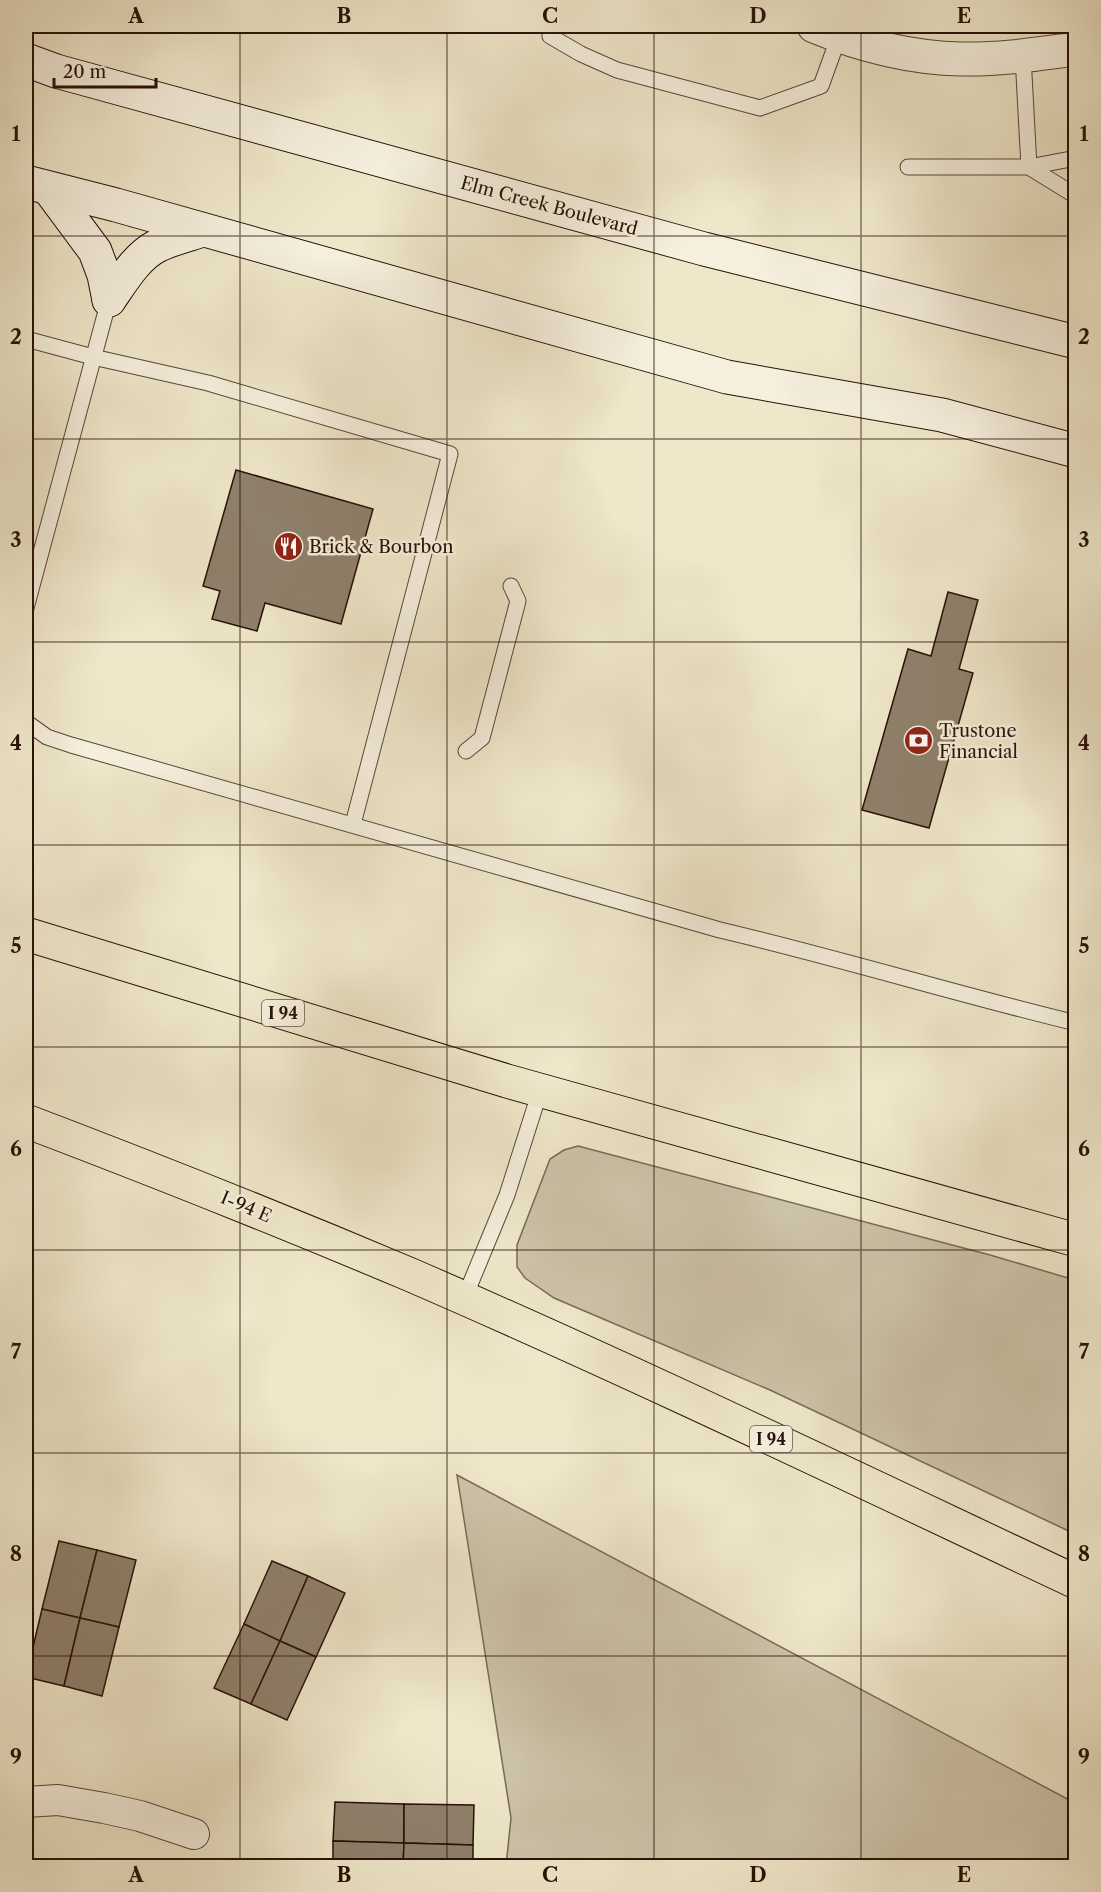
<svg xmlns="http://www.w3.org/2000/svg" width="1101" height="1892" font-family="'Libre Caslon Text',serif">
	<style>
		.green { fill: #cdc3a9; stroke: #7a6a58; stroke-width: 1.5 }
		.building { fill: #8f806c; stroke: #271106; stroke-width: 1.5 }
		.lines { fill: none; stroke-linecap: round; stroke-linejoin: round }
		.service-casing { stroke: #594637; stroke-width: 17 }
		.minor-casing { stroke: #594637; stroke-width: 32 }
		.tertiary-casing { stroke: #594637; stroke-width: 35 }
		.secondary-casing { stroke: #271106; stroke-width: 35 }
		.motorway-casing { stroke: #271106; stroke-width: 35 }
		.service { stroke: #f5efdd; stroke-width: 15 }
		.minor { stroke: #f5efdd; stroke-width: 30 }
		.tertiary { stroke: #f5efdd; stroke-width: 33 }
		.secondary { stroke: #f5efdd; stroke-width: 33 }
		.motorway { stroke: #efe7ca; stroke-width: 33 }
		.grid { fill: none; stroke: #271106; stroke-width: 1.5; stroke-opacity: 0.55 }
		.labels { text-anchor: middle; stroke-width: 5; stroke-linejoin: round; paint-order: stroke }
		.shield { fill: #f5efdd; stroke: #655446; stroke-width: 1.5 }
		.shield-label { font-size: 16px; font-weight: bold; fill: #271106 }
		.street-label { font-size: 18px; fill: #271106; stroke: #f5efdd }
		.poi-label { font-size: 18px; fill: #271106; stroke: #f5efdd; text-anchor: start }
		.neatline { fill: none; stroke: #271106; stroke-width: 2 }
		.grid-label { font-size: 20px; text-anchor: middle; font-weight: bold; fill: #271106 }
	</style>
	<rect width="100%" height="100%" fill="#efe7ca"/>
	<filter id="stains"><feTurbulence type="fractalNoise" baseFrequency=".00333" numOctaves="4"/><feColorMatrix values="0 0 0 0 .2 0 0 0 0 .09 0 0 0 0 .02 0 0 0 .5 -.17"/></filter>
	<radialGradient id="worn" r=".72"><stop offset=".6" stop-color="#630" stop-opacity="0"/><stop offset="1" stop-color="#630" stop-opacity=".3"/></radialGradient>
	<g class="green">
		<path d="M578 1146 990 1255 1075 1280V1534L770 1390 554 1298 525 1278 517 1267V1245L550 1159 564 1150Z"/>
		<path d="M457 1475 1075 1803V1866H506L511 1818Z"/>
	</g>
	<g class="building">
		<path d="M236 470 373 509 341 624 265 603 257 631 212 619 220 591 203 586Z"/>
		<path d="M948 592 978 600 959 669 973 673 929 828 862 810 908 649 931 656Z"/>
		<path d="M59 1541 97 1550 80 1618 42 1609Z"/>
		<path d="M97 1550 136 1560 119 1627 80 1618Z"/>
		<path d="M272 1561 308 1576 280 1641 244 1624Z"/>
		<path d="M308 1576 345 1593 316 1657 280 1641Z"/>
		<path d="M42 1609 80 1618 64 1686 26 1677Z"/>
		<path d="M80 1618 119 1627 102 1696 64 1686Z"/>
		<path d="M244 1624 280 1641 251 1704 214 1688Z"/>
		<path d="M280 1641 316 1657 287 1720 251 1704Z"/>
		<path d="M335 1802 404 1804V1843L333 1841Z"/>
		<path d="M404 1804 474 1805 473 1845 404 1843Z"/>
		<path d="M333 1841 404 1843 403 1866H333Z"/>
		<path d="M404 1843 473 1845V1866H403Z"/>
	</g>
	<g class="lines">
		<defs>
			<g id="service">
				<path d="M550 36 581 54 617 70 760 108 821 86 839 36"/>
				<path d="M1023 56 1029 167 1076 196"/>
				<path d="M908 167H1029L1076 158"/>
				<path d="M26 339 93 357 208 383 450 454 353 824"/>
				<path d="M26 608 109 300"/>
				<path d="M26 722 47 737 71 745 720 930C839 958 956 994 1076 1023"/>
				<path d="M466 751 482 738 518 601 511 586"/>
				<path d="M464 1299 507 1195 540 1091"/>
			</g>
			<path id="minor" d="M26 1802 58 1800 104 1808 140 1816 194 1834"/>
			<path id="tertiary" d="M814 26C860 45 911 58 961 59 999 60 1038 54 1076 49"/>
			<g id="secondary">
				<path d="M26 60 56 71 704 249 1076 342"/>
				<path d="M26 182 116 205 727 377 942 415 1076 451"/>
				<path d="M49 189 95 251 104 275 109 300"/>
				<path d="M109 300C123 280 136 257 157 246 171 239 188 235 203 230"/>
			</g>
			<g id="motorway">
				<path d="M26 934 507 1081 1076 1240"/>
				<path d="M26 1121C155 1170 283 1221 411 1275 635 1372 855 1478 1076 1582"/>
			</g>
		</defs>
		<use href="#service" class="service-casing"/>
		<use href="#minor" class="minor-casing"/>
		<use href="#tertiary" class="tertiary-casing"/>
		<use href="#secondary" class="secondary-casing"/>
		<use href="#motorway" class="motorway-casing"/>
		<use href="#service" class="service"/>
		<use href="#minor" class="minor"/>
		<use href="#tertiary" class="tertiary"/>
		<use href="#secondary" class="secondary"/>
		<use href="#motorway" class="motorway"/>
	</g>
	<path class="grid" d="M240 26V1866M447 26V1866M654 26V1866M861 26V1866M26 236H1076M26 439H1076M26 642H1076M26 845H1076M26 1047H1076M26 1250H1076M26 1453H1076M26 1656H1076"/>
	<defs>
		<symbol id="restaurant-disc" viewBox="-11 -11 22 22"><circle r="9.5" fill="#8f2418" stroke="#f5efdd"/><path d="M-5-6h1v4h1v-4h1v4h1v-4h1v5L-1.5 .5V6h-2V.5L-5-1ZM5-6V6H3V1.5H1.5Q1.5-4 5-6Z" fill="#fff"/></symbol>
		<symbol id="bank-disc" viewBox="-11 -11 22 22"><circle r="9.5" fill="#8f2418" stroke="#f5efdd"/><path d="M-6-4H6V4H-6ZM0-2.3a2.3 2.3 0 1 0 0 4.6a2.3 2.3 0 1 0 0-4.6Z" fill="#fff"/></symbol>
	</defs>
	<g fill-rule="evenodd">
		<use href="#restaurant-disc" x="272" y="530" width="33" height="33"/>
		<use href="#bank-disc" x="902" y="724" width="33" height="33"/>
	</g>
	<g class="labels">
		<g class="shield">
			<rect x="262" y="1000" width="42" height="26" rx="4.5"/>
			<rect x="750" y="1426" width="42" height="26" rx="4.5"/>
		</g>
		<g class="shield-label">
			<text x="283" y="1019">I 94</text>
			<text x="771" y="1445">I 94</text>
		</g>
		<g class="street-label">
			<text transform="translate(549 206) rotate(15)" y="6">Elm Creek Boulevard</text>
			<text transform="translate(246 1207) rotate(23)" y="6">I-94 E</text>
		</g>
		<g class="poi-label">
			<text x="309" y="553">Brick &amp; Bourbon</text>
			<text x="939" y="737">Trustone<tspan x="939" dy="21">Financial</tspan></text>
		</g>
	</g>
	<rect width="1101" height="1892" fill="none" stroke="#efe7ca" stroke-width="66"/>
	<path d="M54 78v9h102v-9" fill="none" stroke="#271106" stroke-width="3"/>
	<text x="63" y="78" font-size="18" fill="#271106" stroke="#f5efdd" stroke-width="4.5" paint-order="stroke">20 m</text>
	<rect x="33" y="33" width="1035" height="1826" class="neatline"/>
	<g class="grid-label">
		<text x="136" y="23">A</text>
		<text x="344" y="23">B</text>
		<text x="550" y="23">C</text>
		<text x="758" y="23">D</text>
		<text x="964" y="23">E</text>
		<text x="16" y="141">1</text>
		<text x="1084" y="141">1</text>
		<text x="16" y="344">2</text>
		<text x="1084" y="344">2</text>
		<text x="16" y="547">3</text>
		<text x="1084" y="547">3</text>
		<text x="16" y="750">4</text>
		<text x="1084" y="750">4</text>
		<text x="16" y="953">5</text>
		<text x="1084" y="953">5</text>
		<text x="16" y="1156">6</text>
		<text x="1084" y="1156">6</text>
		<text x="16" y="1359">7</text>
		<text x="1084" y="1359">7</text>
		<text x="16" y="1561">8</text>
		<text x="1084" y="1561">8</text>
		<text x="16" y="1764">9</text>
		<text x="1084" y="1764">9</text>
		<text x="136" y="1882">A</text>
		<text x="344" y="1882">B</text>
		<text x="550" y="1882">C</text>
		<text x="758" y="1882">D</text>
		<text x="964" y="1882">E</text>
	</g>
	<rect width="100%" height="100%" filter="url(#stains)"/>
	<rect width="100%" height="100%" fill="url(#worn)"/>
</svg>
